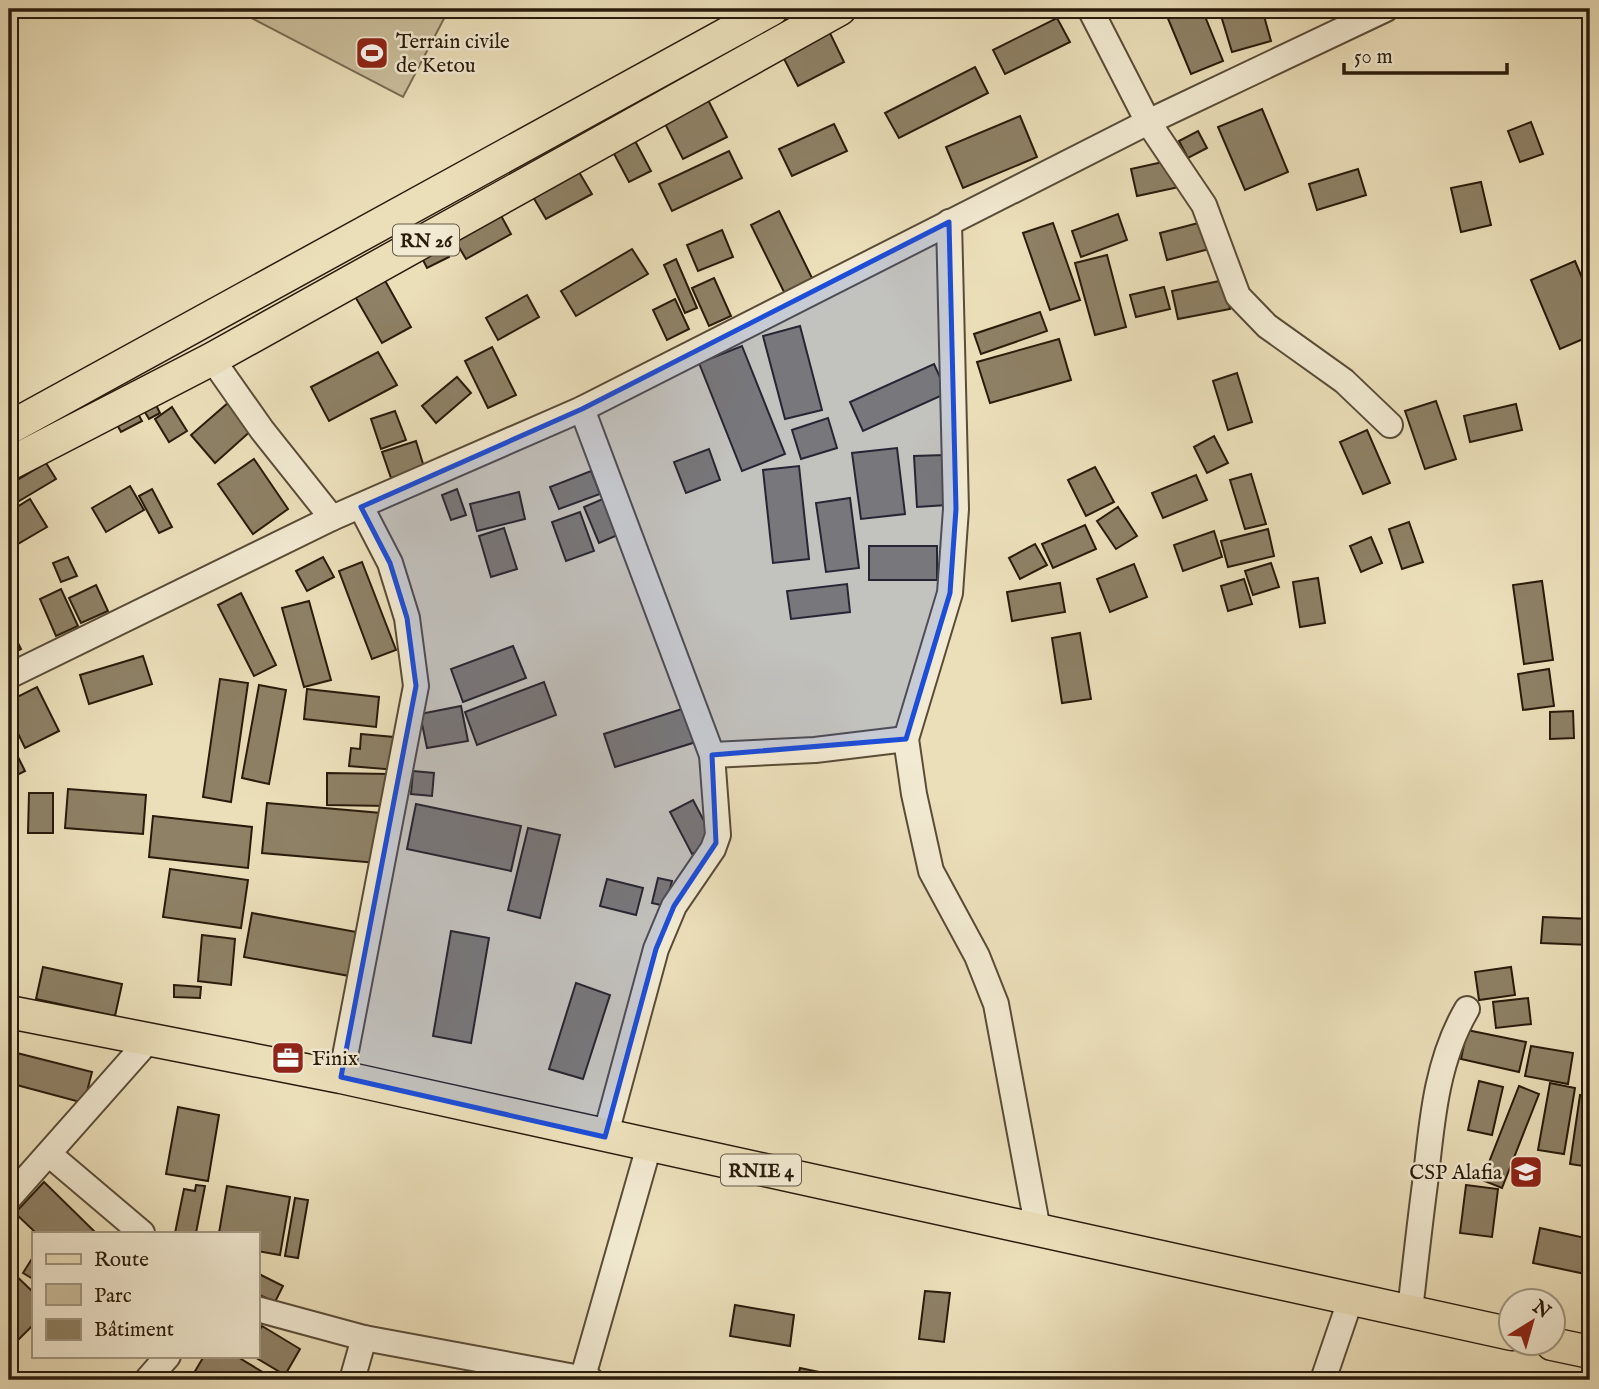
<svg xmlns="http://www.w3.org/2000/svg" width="1599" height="1389" font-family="'IM FELL English',serif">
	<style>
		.green { fill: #cabe9c; stroke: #7a6c54; stroke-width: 2 }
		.building { fill: #8e8166; stroke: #291b0b; stroke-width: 2 }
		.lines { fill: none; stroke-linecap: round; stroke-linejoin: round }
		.minor-casing { stroke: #5a4c37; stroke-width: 28 }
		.major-casing { stroke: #291b0b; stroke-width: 35 }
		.minor { stroke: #f2ead2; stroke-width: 24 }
		.major { stroke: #ebdfba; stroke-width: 32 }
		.marked { fill: #1d4ed8; fill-opacity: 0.2; stroke: #1d4ed8; stroke-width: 5; stroke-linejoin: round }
		.labels { text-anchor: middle; stroke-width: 5; stroke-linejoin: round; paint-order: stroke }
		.shield { fill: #f2ead2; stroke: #655947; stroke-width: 2 }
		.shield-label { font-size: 19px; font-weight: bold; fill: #291b0b }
		.poi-label { font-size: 21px; fill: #291b0b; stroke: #f2ead2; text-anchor: start }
	</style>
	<rect width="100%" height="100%" fill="#ebdfba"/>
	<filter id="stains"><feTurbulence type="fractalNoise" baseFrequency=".00286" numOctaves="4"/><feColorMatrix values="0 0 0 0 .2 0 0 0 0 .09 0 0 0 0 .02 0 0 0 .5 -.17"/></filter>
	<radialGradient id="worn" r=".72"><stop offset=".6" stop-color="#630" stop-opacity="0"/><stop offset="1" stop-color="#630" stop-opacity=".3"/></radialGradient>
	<path class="green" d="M234 9H449L403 97Z"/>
	<g class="building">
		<path d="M1164 9H1202L1223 61 1191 74Z"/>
		<path d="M1219 9H1262L1271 41 1232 52Z"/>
		<path d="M1057 18 1070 42 1005 74 993 50Z"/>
		<path d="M827 27 844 62 798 86 780 51Z"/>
		<path d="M975 67 988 93 899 138 885 113Z"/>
		<path d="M705 94 727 137 683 159 661 116Z"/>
		<path d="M1262 109 1288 172 1245 190 1218 127Z"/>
		<path d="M1020 116 1037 157 963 188 946 147Z"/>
		<path d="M1531 122 1543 154 1520 162 1508 131Z"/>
		<path d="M834 124 847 151 792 176 779 149Z"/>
		<path d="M1198 131 1207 148 1188 158 1179 141Z"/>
		<path d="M634 139 651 171 629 182 612 150Z"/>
		<path d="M729 151 742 178 672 211 659 184Z"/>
		<path d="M1172 160 1179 187 1137 196 1131 169Z"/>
		<path d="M576 167 592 194 546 219 530 192Z"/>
		<path d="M1358 169 1366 195 1317 210 1309 184Z"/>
		<path d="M1481 182 1491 225 1461 232 1451 188Z"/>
		<path d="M779 211 813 280 785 294 751 225Z"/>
		<path d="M499 212 511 234 466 259 453 237Z"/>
		<path d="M1118 214 1127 240 1081 257 1072 231Z"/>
		<path d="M1206 221 1213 248 1167 260 1160 233Z"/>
		<path d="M1053 223 1080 300 1050 310 1023 233Z"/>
		<path d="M722 230 733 257 698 271 687 245Z"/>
		<path d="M438 235 449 257 427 268 416 246Z"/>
		<path d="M632 249 648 274 576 316 561 291Z"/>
		<path d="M1107 255 1126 327 1095 335 1075 263Z"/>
		<path d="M676 259 697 308 685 313 664 265Z"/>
		<path d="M1575 261 1590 297V336L1560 349 1531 280Z"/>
		<path d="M383 277 411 327 382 343 353 293Z"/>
		<path d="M714 278 731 316 709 326 692 288Z"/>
		<path d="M1224 280 1230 309 1178 319 1172 291Z"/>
		<path d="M1164 287 1170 309 1136 317 1130 295Z"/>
		<path d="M527 295 539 317 498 340 486 318Z"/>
		<path d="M675 299 689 329 667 340 653 310Z"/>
		<path d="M1040 312 1047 331 981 354 974 334Z"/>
		<path d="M800 326 822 410 785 419 763 336Z"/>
		<path d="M1059 339 1071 380 990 403 977 362Z"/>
		<path d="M742 346 785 454 742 471 699 363Z"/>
		<path d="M492 347 516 395 488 408 465 361Z"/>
		<path d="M378 352 397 385 329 421 311 387Z"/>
		<path d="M934 364 947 393 863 431 850 402Z"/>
		<path d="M1237 373 1252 422 1228 430 1213 381Z"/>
		<path d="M457 377 471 393 436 423 422 406Z"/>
		<path d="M1436 401 1456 459 1425 469 1405 411Z"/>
		<path d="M229 402 253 429 215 463 191 435Z"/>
		<path d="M132 403 142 421 121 432 111 414Z"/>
		<path d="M155 403 160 413 149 419 143 409Z"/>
		<path d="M1516 404 1522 430 1470 442 1464 416Z"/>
		<path d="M172 407 187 431 169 442 155 419Z"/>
		<path d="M395 411 406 440 381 449 371 419Z"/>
		<path d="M828 418 837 448 801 459 792 430Z"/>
		<path d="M1367 430 1390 483 1363 494 1340 442Z"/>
		<path d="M1214 436 1228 463 1207 473 1194 447Z"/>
		<path d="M416 441 424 467 391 478 382 452Z"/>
		<path d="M897 448 905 514 861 519 852 453Z"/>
		<path d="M709 449 720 480 686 493 674 462Z"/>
		<path d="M944 455 947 505 917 507 914 456Z"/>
		<path d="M254 459 288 509 253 534 218 484Z"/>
		<path d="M46 463 56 479 9 507V485Z"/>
		<path d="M799 466 809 559 773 563 763 470Z"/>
		<path d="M1095 467 1114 502 1086 516 1068 480Z"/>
		<path d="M591 471 600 494 559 509 550 487Z"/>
		<path d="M1251 474 1266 524 1245 529 1230 480Z"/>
		<path d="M1196 475 1207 500 1163 518 1152 493Z"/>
		<path d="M130 486 144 510 106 532 92 508Z"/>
		<path d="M152 489 172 527 159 533 139 496Z"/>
		<path d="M457 489 466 515 451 520 442 495Z"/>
		<path d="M519 492 525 519 477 531 470 504Z"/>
		<path d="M605 498 620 534 599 543 584 507Z"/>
		<path d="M850 498 859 568 826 572 816 503Z"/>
		<path d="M30 499 47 527 16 545 9 532V512Z"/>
		<path d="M1118 507 1137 536 1116 549 1097 521Z"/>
		<path d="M580 512 594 551 566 561 552 522Z"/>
		<path d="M1409 522 1423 562 1402 569 1389 529Z"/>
		<path d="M1584 522H1590V570H1582Z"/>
		<path d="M1085 525 1096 549 1053 568 1042 544Z"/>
		<path d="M504 528 517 569 491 577 479 536Z"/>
		<path d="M1268 529 1274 556 1228 567 1221 541Z"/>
		<path d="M1214 531 1222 557 1183 571 1174 545Z"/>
		<path d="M1371 537 1382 563 1361 572 1350 546Z"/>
		<path d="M1035 544 1047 565 1020 579 1009 558Z"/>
		<rect x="869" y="546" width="68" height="34"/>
		<path d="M68 557 77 576 61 582 53 563Z"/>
		<path d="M323 557 334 577 307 591 296 571Z"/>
		<path d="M362 562 396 650 372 659 339 571Z"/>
		<path d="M1271 563 1279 587 1253 595 1245 571Z"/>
		<path d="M1134 564 1147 597 1110 612 1097 579Z"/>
		<path d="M1318 578 1325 623 1300 627 1293 582Z"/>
		<path d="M1244 579 1252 604 1228 611 1221 586Z"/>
		<path d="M1542 581 1553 660 1524 664 1513 585Z"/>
		<path d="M1060 583 1065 612 1012 621 1007 592Z"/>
		<path d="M847 584 850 612 791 619 787 591Z"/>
		<path d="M96 585 108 611 81 623 69 598Z"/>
		<path d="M61 589 78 626 56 636 40 599Z"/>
		<path d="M241 593 276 665 254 676 218 605Z"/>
		<path d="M309 601 331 680 304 687 282 608Z"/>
		<path d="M9 625 21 649 9 655Z"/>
		<path d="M1080 633 1091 699 1062 703 1052 638Z"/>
		<path d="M513 646 526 678 463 702 451 669Z"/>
		<path d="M143 656 152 684 89 704 80 675Z"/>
		<path d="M1549 669 1554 706 1523 710 1518 674Z"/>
		<path d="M220 679 248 683 231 802 203 797Z"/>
		<path d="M544 682 556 715 477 745 465 712Z"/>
		<path d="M259 685 286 690 269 784 242 778Z"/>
		<path d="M37 687 59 731 25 748 9 715V701Z"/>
		<path d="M307 689 379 697 376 727 304 719Z"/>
		<path d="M461 706 468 741 427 748 420 714Z"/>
		<path d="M685 708 696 742 615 767 604 734Z"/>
		<path d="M1573 711 1574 738 1550 739V712Z"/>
		<path d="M361 734 394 737 397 770 349 766 351 748 360 749Z"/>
		<path d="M9 739 25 771 9 779Z"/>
		<path d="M413 771 434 773 432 796 411 794Z"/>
		<path d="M327 773 390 774 389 806 327 805Z"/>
		<path d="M68 789 146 795 143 834 65 828Z"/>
		<path d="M29 793H53V833H28Z"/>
		<path d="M693 800 715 842 692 854 670 812Z"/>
		<path d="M267 803 381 813 377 863 262 853Z"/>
		<path d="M416 804 521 826 511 871 407 849Z"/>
		<path d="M153 816 252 827 248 868 149 857Z"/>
		<path d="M528 828 560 835 540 918 508 910Z"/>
		<path d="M170 869 248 880 241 928 163 917Z"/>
		<path d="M658 878 672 881 665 906 652 903Z"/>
		<path d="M607 879 643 888 636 915 600 906Z"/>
		<path d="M252 913 362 933 355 977 244 957Z"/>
		<path d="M1543 917 1590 919V945L1541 943Z"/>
		<path d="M451 931 489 938 471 1043 433 1036Z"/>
		<path d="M202 935 235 939 231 985 198 981Z"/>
		<path d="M43 967 122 984 115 1016 36 999Z"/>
		<path d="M1511 967 1515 995 1479 1000 1475 972Z"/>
		<path d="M576 983 610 995 583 1079 549 1069Z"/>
		<path d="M174 985 201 987 200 998 174 997Z"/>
		<path d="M1528 998 1531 1024 1496 1028 1493 1002Z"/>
		<path d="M1467 1030 1526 1042 1519 1072 1461 1059Z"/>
		<path d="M1531 1046 1573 1053 1568 1084 1525 1076Z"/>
		<path d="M13 1052 92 1072 84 1103 9 1083Z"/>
		<path d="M1479 1081 1503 1087 1492 1135 1468 1130Z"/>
		<path d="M1550 1083 1575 1088 1564 1154 1538 1150Z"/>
		<path d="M1519 1086 1539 1094 1502 1188 1482 1180Z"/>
		<path d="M1580 1095 1590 1097V1167L1570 1164Z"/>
		<path d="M178 1107 219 1115 208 1181 166 1174Z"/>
		<path d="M1590 1171V1201H1586Z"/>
		<path d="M44 1182 96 1233H36L15 1213Z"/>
		<path d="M196 1185 205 1186 196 1233H175L184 1189 195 1191Z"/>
		<path d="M1466 1185 1498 1189 1492 1237 1460 1233Z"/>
		<path d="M227 1186 290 1197 280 1255 257 1251V1233H219Z"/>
		<path d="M295 1198 308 1200 298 1258 285 1256Z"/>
		<path d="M1540 1228 1590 1239V1275L1533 1263Z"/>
		<path d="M33 1257V1279L23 1273Z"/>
		<path d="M9 1269 33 1292V1325L15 1343 9 1337Z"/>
		<path d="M257 1273 283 1286 275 1302 257 1294Z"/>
		<path d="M925 1291 950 1293 944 1342 919 1339Z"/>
		<path d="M735 1305 794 1315 790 1346 730 1336Z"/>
		<path d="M262 1326 300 1349 285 1375 253 1356H257V1334Z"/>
		<path d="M204 1356H236L276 1380H195L191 1378Z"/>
		<path d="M800 1368 824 1373 822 1380H797Z"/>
	</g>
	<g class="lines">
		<defs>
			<g id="minor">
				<path d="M1090 9 1148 122 1204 205 1238 296 1267 326 1344 381 1390 425"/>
				<path d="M949 222 956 509 950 593 906 739 914 794 931 871 977 956 996 1004 1038 1230"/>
				<path d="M212 359 262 430 332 518"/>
				<path d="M582 409 712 755 718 835 713 849 674 906 656 949 605 1137"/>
				<path d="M9 676 332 518 582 409 1148 122 1386 9"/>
				<path d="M712 755 815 750 906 739"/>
				<path d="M341 1077 416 686 407 618 390 563 361 507"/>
				<path d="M50 1155 142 1233"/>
				<path d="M9 1198 148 1041"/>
				<path d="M257 1309 364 1338 591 1380"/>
				<path d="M1410 1311C1415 1266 1420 1221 1426 1176 1432 1119 1437 1060 1467 1009"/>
				<path d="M147 1380 168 1356"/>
				<path d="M352 1380 364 1338"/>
				<path d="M582 1380 649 1146"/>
				<path d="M1323 1380 1351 1298"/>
			</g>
			<g id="major">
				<path d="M9 428 772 9"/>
				<path d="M9 464 212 359 840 9"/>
				<path d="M9 1012 341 1077 1512 1334"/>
				<path d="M1552 1344 1590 1352"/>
			</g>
		</defs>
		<use href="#minor" class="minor-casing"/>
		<use href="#major" class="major-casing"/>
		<use href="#minor" class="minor"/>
		<use href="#major" class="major"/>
	</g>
	<path class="marked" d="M949 222 956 509 950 593 906 739 712 755 716 843 674 906 656 949 605 1137 341 1077 416 686 407 618 390 563 361 507 582 409Z"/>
	<defs>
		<symbol id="stadium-square" viewBox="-11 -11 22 22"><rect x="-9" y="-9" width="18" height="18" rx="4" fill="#8f2418" stroke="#f2ead2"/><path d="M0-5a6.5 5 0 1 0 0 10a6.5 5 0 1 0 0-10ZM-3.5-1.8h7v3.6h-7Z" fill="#fff"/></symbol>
		<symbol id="office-square" viewBox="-11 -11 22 22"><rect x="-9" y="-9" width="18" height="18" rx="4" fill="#8f2418" stroke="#f2ead2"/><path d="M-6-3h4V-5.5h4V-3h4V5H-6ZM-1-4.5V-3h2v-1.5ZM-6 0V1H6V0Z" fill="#fff"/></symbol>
		<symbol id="school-square" viewBox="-11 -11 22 22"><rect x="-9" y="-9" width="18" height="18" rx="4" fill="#8f2418" stroke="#f2ead2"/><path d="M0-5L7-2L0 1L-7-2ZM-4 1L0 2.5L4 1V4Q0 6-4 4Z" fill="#fff"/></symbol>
	</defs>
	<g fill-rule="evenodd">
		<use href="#stadium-square" x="353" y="34" width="38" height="38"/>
		<use href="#office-square" x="269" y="1039" width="38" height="38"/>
		<use href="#school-square" x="1507" y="1153" width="38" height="38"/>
	</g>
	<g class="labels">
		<g class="shield">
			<rect x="393" y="224.5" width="66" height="31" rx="5"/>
			<rect x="721" y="1154.5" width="80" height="31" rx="5"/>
		</g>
		<g class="shield-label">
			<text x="426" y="247">RN 26</text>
			<text x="761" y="1177">RNIE 4</text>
		</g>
		<g class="poi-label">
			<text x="396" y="48">Terrain civile<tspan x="396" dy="24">de Ketou</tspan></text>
			<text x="312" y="1065">Finix</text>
			<text x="1502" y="1179" text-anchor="end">CSP Alafia</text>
		</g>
	</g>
	<rect width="1599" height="1389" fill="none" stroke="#ebdfba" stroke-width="35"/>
	<rect x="10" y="10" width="1578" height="1368" fill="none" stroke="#291b0b" stroke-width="3.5"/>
	<rect x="18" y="18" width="1564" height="1354" fill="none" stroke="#291b0b" stroke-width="2"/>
	<rect x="32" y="1232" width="228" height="126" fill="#f2ead2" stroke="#a29782" stroke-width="2"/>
	<rect x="46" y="1254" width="35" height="10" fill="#ebdfba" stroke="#a29782" stroke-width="2"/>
	<text x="94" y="1266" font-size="21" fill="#291b0b">Route</text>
	<rect x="46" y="1284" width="35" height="21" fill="#cabe9c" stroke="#a29782" stroke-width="2"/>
	<text x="94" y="1302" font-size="21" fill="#291b0b">Parc</text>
	<rect x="46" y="1319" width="35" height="21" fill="#8e8166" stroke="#a29782" stroke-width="2"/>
	<text x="94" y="1336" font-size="21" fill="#291b0b">Bâtiment</text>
	<g transform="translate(1532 1322) rotate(37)"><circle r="33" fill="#f2ead2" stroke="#a29782" stroke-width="2"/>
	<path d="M0-5L12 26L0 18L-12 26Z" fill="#8f2418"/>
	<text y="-10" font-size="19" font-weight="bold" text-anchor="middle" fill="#291b0b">N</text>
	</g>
	<path d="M1344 63v10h163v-10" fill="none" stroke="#291b0b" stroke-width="3.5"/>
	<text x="1354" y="63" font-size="21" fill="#291b0b" stroke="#f2ead2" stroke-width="5" paint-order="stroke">50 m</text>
	<rect width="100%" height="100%" filter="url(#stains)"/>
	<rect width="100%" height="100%" fill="url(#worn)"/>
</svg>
